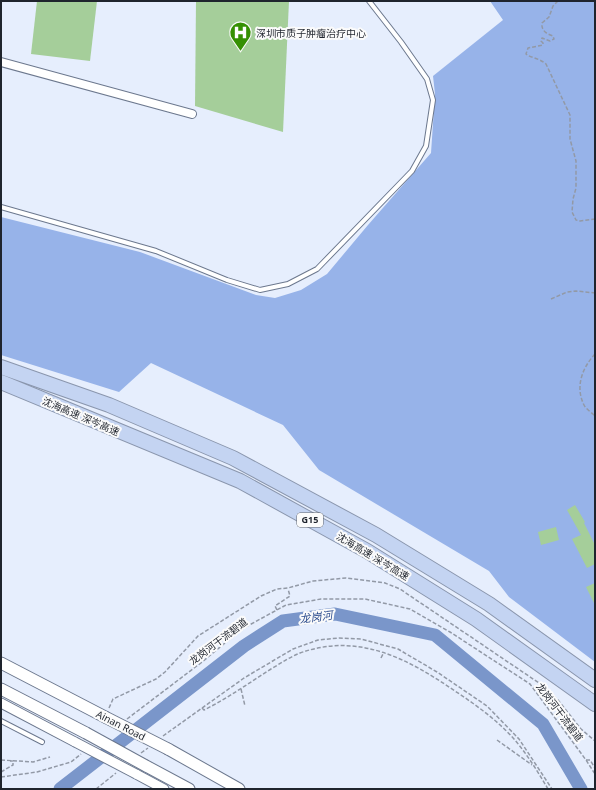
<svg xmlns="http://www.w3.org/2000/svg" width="596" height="790" font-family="'Noto Sans','Noto Sans SC',sans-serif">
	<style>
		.forest { fill: #97b3e9 }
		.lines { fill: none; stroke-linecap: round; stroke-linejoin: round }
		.river { stroke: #7a96ca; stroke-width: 13 }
		.building { fill: #a5ce9a }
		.service-casing { stroke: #6c788e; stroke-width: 6 }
		.minor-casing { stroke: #6c788e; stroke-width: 10 }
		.tertiary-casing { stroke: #6c788e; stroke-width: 11 }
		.secondary-casing { stroke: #6c788e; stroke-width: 13 }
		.motorway-casing { stroke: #8a96ad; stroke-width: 16 }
		.path { stroke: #9299a6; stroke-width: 1.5; stroke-dasharray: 4 2; stroke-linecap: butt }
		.service { stroke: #fff; stroke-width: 4 }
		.minor { stroke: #fff; stroke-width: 8 }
		.tertiary { stroke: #fff; stroke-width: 9 }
		.secondary { stroke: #fff; stroke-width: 11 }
		.motorway { stroke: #c4d4f2; stroke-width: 14 }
		.tertiary-bridge-casing { stroke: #6c788e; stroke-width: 11; stroke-linecap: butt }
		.secondary-bridge-casing { stroke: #6c788e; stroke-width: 13; stroke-linecap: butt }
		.tertiary-bridge { stroke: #fff; stroke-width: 9 }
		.secondary-bridge { stroke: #fff; stroke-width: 11 }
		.labels { text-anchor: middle; stroke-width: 4; stroke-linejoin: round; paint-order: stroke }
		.shield { fill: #fbfbfb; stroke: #61646b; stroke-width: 1 }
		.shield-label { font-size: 9px; font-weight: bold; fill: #1f242d }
		.poi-label { font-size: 10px; fill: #1f242d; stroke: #fbfbfb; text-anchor: start }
		.street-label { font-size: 10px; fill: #1f242d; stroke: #fbfbfb }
		.water-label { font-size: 11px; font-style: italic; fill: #2d4d8e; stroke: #fbfbfb }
	</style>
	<rect width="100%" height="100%" fill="#e6eefd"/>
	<path class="forest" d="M490 1H595V662L509 597 489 571 319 470 283 425 151 363 119 392 1 355V217L140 252 256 295 275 298 301 290 327 274 368 225 431 153 435 94 433 76 503 20Z"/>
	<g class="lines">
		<path class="river" d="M60 789 244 646 283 621 335 614 435 635 543 724 581 789"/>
	</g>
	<g class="building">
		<path d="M37 1H97L90 61 31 54Z"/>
		<path d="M196 1H289L283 132 195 106Z"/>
		<path d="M575 505 585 522 584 523 595 545V564L587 568 572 539 581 535 567 510Z"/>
		<path d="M556 527 559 540 541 545 538 532Z"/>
		<path d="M595 583V605L586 587Z"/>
	</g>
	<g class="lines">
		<defs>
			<g id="service">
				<path d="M1 207 156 251 227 280 260 290 288 284 317 269 412 171 426 146 433 100 427 79 401 42 369 1"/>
				<path d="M1 721 42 742"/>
			</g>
			<path id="minor" d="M1 62 192 114"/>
			<g id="tertiary">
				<path d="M1 703 75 742"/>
				<path d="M136 774 164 789"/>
			</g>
			<g id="secondary">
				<path d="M1 663 105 717"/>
				<path d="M1 689 86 733"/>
				<path d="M168 749 239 789"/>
				<path d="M146 766 189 789"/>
			</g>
			<g id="motorway">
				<path d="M1 367 109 405 233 458 376 535 489 604 595 680"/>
				<path d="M1 382 240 481 367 551 476 619 595 704"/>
			</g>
		</defs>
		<use href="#service" class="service-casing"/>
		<use href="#minor" class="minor-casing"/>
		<use href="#tertiary" class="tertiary-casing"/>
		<use href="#secondary" class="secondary-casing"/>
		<use href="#motorway" class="motorway-casing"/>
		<g class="path">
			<path d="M558 1 553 6 549 17 542 23C541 31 547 34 553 36L554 39 550 41 542 38 541 41 543 43V45L528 48 526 54C531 58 539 58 546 64L570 115V139L576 161V188L573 199 572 212 576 220 580 221 595 219"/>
			<path d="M551 299 567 292 576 291 595 293"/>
			<path d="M595 354C582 368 575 387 584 405 586 409 592 413 595 416"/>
			<path d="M277 610 275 606 290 596 288 589"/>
			<path d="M381 658 384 652"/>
			<path d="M241 689 245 706"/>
			<path d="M109 708 113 699 156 679 165 672 198 636 261 596 277 589 288 588 313 581 346 578 385 583 400 589 539 683 558 700 581 729 595 741"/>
			<path d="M202 708 204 710C228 698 249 683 271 669 281 663 290 657 300 653 359 632 408 659 455 691 476 705 497 720 514 739 527 754 538 772 548 789"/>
			<path d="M127 719 202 662 242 629 286 605 321 599H365L410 609 450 632 530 684 586 760 595 774"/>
			<path d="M163 736 244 678 293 649 318 640 339 638 361 639 398 649 437 672 487 706 519 739 552 789"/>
			<path d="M497 740 532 765"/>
			<path d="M141 753 148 748"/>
			<path d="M1 760 33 762 50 757"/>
			<path d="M586 760H590L595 768"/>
			<path d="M1 772 13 765V761H10"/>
			<path d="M1 777 37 772 71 762 81 754"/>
			<path d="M96 789 116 773"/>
		</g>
		<use href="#service" class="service"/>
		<use href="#minor" class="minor"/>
		<use href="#tertiary" class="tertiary"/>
		<use href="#secondary" class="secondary"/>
		<use href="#motorway" class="motorway"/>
		<defs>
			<path id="tertiary-bridge" d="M75 742 136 774"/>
			<g id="secondary-bridge">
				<path d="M105 717 168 749"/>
				<path d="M86 733 146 766"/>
			</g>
		</defs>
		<use href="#tertiary-bridge" class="tertiary-bridge-casing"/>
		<use href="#secondary-bridge" class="secondary-bridge-casing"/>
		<use href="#tertiary-bridge" class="tertiary-bridge"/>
		<use href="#secondary-bridge" class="secondary-bridge"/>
	</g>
	<defs>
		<symbol id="hospital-pin" viewBox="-11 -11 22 30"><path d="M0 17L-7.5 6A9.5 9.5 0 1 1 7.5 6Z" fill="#359003" stroke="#fbfbfb"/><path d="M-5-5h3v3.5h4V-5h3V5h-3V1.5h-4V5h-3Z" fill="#fff"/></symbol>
	</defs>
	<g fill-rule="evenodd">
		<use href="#hospital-pin" x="228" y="20" width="25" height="34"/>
	</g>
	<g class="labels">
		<rect class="shield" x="297" y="513" width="26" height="14" rx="3"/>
		<g class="shield-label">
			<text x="310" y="523">G15</text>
		</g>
		<g class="poi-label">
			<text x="256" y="37">深圳市质子肿瘤治疗中心</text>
		</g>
		<g class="street-label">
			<text transform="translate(81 416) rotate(23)" y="4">沈海高速 深岑高速</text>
			<text transform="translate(373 556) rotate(31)" y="4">沈海高速 深岑高速</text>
			<text transform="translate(218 641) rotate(-37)" y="4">龙岗河干流碧道</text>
			<text transform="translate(560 712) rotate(53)" y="4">龙岗河干流碧道</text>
			<text transform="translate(121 725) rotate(27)" y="4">Ainan Road</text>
		</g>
		<g class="water-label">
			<text transform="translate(316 617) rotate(-7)" y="4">龙岗河</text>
		</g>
	</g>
	<rect width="596" height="790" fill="none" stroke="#1f242d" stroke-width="4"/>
</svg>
